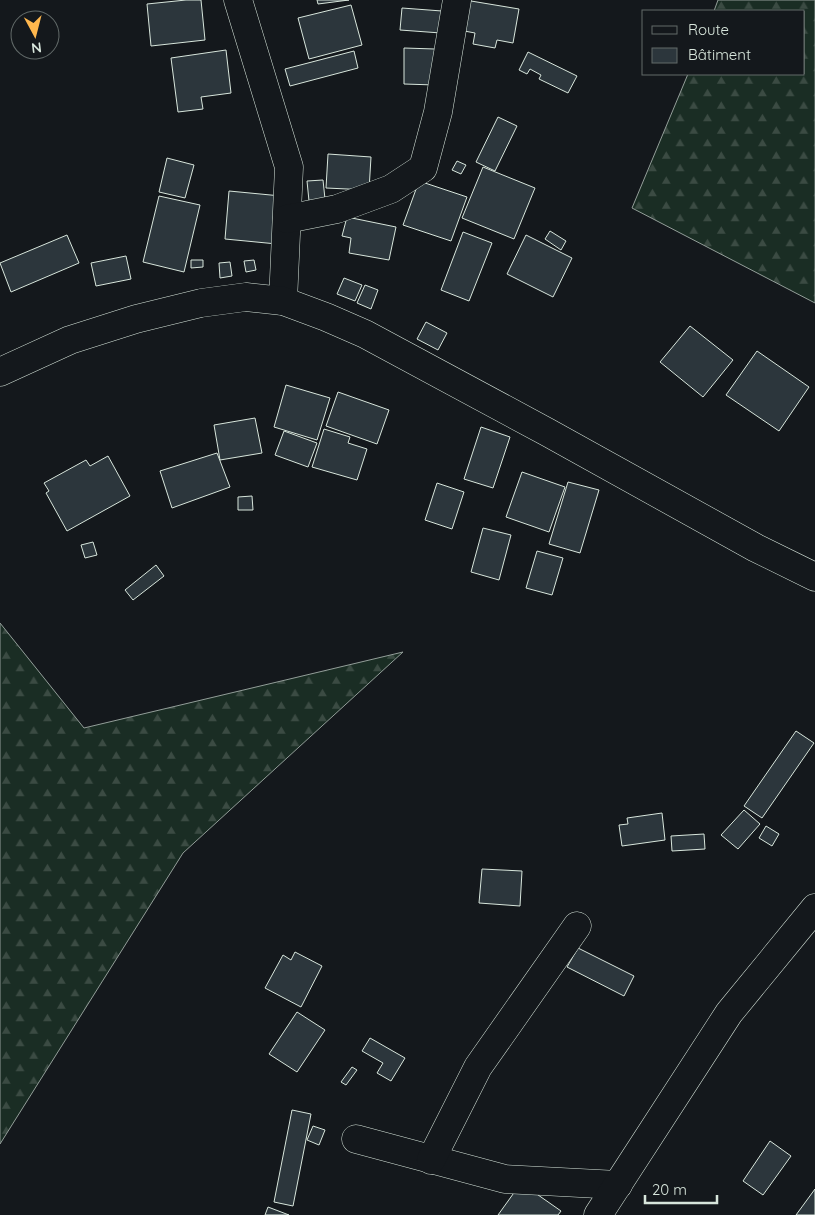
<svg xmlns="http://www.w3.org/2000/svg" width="815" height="1215" font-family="Quicksand,sans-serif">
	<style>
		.forest { fill: url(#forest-firs); stroke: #939e99 }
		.building { fill: #2c363c; stroke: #d8e6dc }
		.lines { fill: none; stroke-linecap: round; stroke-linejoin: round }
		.minor-casing { stroke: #d8e6dc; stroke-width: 29 }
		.minor { stroke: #14181c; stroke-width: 28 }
	</style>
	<defs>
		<pattern id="forest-firs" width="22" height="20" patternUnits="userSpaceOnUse" patternTransform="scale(1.25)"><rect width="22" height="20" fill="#1a2d24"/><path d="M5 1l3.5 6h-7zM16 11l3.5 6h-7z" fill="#3b4b43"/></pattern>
	</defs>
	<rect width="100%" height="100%" fill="#14181c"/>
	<g class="forest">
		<path d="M718 0H815V303L632 208 688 74H804V11H714Z"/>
		<path d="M0 623 84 728 403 652 183 853 0 1144Z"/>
	</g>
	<g class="building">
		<path d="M186 0H201L205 40 151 46 147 4Z"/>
		<path d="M317 0H349L318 4Z"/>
		<path d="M465 0 519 9 513 43 497 40 495 48 473 44 475 33 459 30Z"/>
		<path d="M351 5 362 45 309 59 298 18Z"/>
		<path d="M402 8 442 11 441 33 400 30Z"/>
		<path d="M404 48 435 49V85L404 84Z"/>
		<path d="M226 50 231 93 201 97 203 109 178 112 171 58Z"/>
		<path d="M354 51 358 68 290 86 285 69Z"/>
		<path d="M528 52 577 76 568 93 539 79 541 75 530 69 527 74 519 70Z"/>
		<path d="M498 117 517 126 495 171 476 162Z"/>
		<path d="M328 154 371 157 369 190 326 188Z"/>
		<path d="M167 158 194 165 185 198 159 192Z"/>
		<path d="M457 161 466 165 461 174 452 170Z"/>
		<path d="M483 167 535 188 514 239 462 218Z"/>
		<path d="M323 180 325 199 309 201 307 181Z"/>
		<path d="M419 181 467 197 451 241 403 225Z"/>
		<path d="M229 191 281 196 277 244 225 239Z"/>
		<path d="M159 196 200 205 184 272 143 262Z"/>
		<path d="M347 217 396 227 389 260 349 253 351 238 342 236Z"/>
		<path d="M550 231 566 241 561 250 545 239Z"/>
		<path d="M463 232 492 243 469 301 441 290Z"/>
		<path d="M67 235 79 263 11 292 0 263Z"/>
		<path d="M526 235 572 258 553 297 507 274Z"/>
		<path d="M126 256 131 279 96 286 91 263Z"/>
		<path d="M191 260H203V267L191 268Z"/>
		<path d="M254 260 256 270 246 272 244 261Z"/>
		<path d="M230 262 232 276 220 278 219 263Z"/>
		<path d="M344 278 362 285 355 301 337 294Z"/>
		<path d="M365 285 378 290 371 309 357 303Z"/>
		<path d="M426 322 447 333 438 350 417 339Z"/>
		<path d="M690 326 733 360 703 397 660 362Z"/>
		<path d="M757 351 809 387 779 431 726 395Z"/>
		<path d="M286 385 330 398 317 440 274 427Z"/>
		<path d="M338 392 389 410 377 444 326 426Z"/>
		<path d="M255 418 262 453 220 460 214 425Z"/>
		<path d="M481 427 510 437 493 488 464 479Z"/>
		<path d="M324 429 350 437 348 443 367 449 357 480 312 467Z"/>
		<path d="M284 431 317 443 308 467 275 455Z"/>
		<path d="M217 453 230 487 172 508 160 471Z"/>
		<path d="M108 456 130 496 67 531 46 493 49 491 44 483 86 460 90 466Z"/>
		<path d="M522 472 565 487 549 532 506 517Z"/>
		<path d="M568 482 599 490 580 553 549 544Z"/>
		<path d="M437 483 464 492 452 529 425 520Z"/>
		<path d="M252 496 253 510H238V497Z"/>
		<path d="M483 528 511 535 499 580 471 572Z"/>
		<path d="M93 542 97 555 85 558 81 545Z"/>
		<path d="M537 551 563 558 552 595 526 588Z"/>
		<path d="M156 565 164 576 133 600 125 590Z"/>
		<path d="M796 731 814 743 762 818 744 806Z"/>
		<path d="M744 810 760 824 738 849 721 835Z"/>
		<path d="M662 813 665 840 622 846 619 825 628 824 627 818Z"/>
		<path d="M766 826 779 834 772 846 759 838Z"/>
		<path d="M704 834 705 849 672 851 671 836Z"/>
		<path d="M482 869 522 871 520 906 479 903Z"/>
		<path d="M578 948 634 976 624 996 567 967Z"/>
		<path d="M295 952 322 966 301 1007 265 988 283 955 291 960Z"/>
		<path d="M297 1012 325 1030 297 1072 269 1054Z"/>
		<path d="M370 1038 405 1058 391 1081 377 1073 383 1063 362 1051Z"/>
		<path d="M352 1067 357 1070 346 1085 341 1082Z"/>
		<path d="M292 1110 311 1114 293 1206 274 1202Z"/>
		<path d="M313 1126 325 1130 319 1145 307 1140Z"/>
		<path d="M770 1141 791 1156 763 1195 743 1181Z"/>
		<path d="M521 1183 561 1211 558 1215H498Z"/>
		<path d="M815 1189V1215H796Z"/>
		<path d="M268 1207 289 1215H265Z"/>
	</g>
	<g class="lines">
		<defs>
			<g id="minor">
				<path d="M238 0 289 167 283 301"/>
				<path d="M287 219 337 209 391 189 423 168 438 112 457 0"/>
				<path d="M0 372 70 340 136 319 201 303 246 297 283 301 326 317 365 334 547 432 756 548 815 577"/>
				<path d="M356 1139 505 1179 618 1185"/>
				<path d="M431 1160 478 1067 577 926"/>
				<path d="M598 1215 729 1013 815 908"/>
			</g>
		</defs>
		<use href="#minor" class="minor-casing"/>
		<use href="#minor" class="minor"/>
	</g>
	<rect x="642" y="10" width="162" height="65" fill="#14181c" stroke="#626a69"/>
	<rect x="652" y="26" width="25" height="8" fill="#14181c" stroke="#626a69"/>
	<text x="688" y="35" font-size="15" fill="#d8e6dc">Route</text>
	<rect x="652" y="48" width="25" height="15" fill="#2c363c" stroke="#626a69"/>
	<text x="688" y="60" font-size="15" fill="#d8e6dc">Bâtiment</text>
	<g transform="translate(35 35) rotate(173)"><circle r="24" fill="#14181c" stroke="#626a69"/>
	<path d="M0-4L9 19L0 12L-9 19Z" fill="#ffb74d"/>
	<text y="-8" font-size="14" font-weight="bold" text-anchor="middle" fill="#d8e6dc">N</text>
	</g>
	<path d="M645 1195v8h72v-8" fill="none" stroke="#d8e6dc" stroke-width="2.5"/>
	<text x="652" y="1195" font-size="15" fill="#d8e6dc" stroke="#14181c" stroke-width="4" paint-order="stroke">20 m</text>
</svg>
